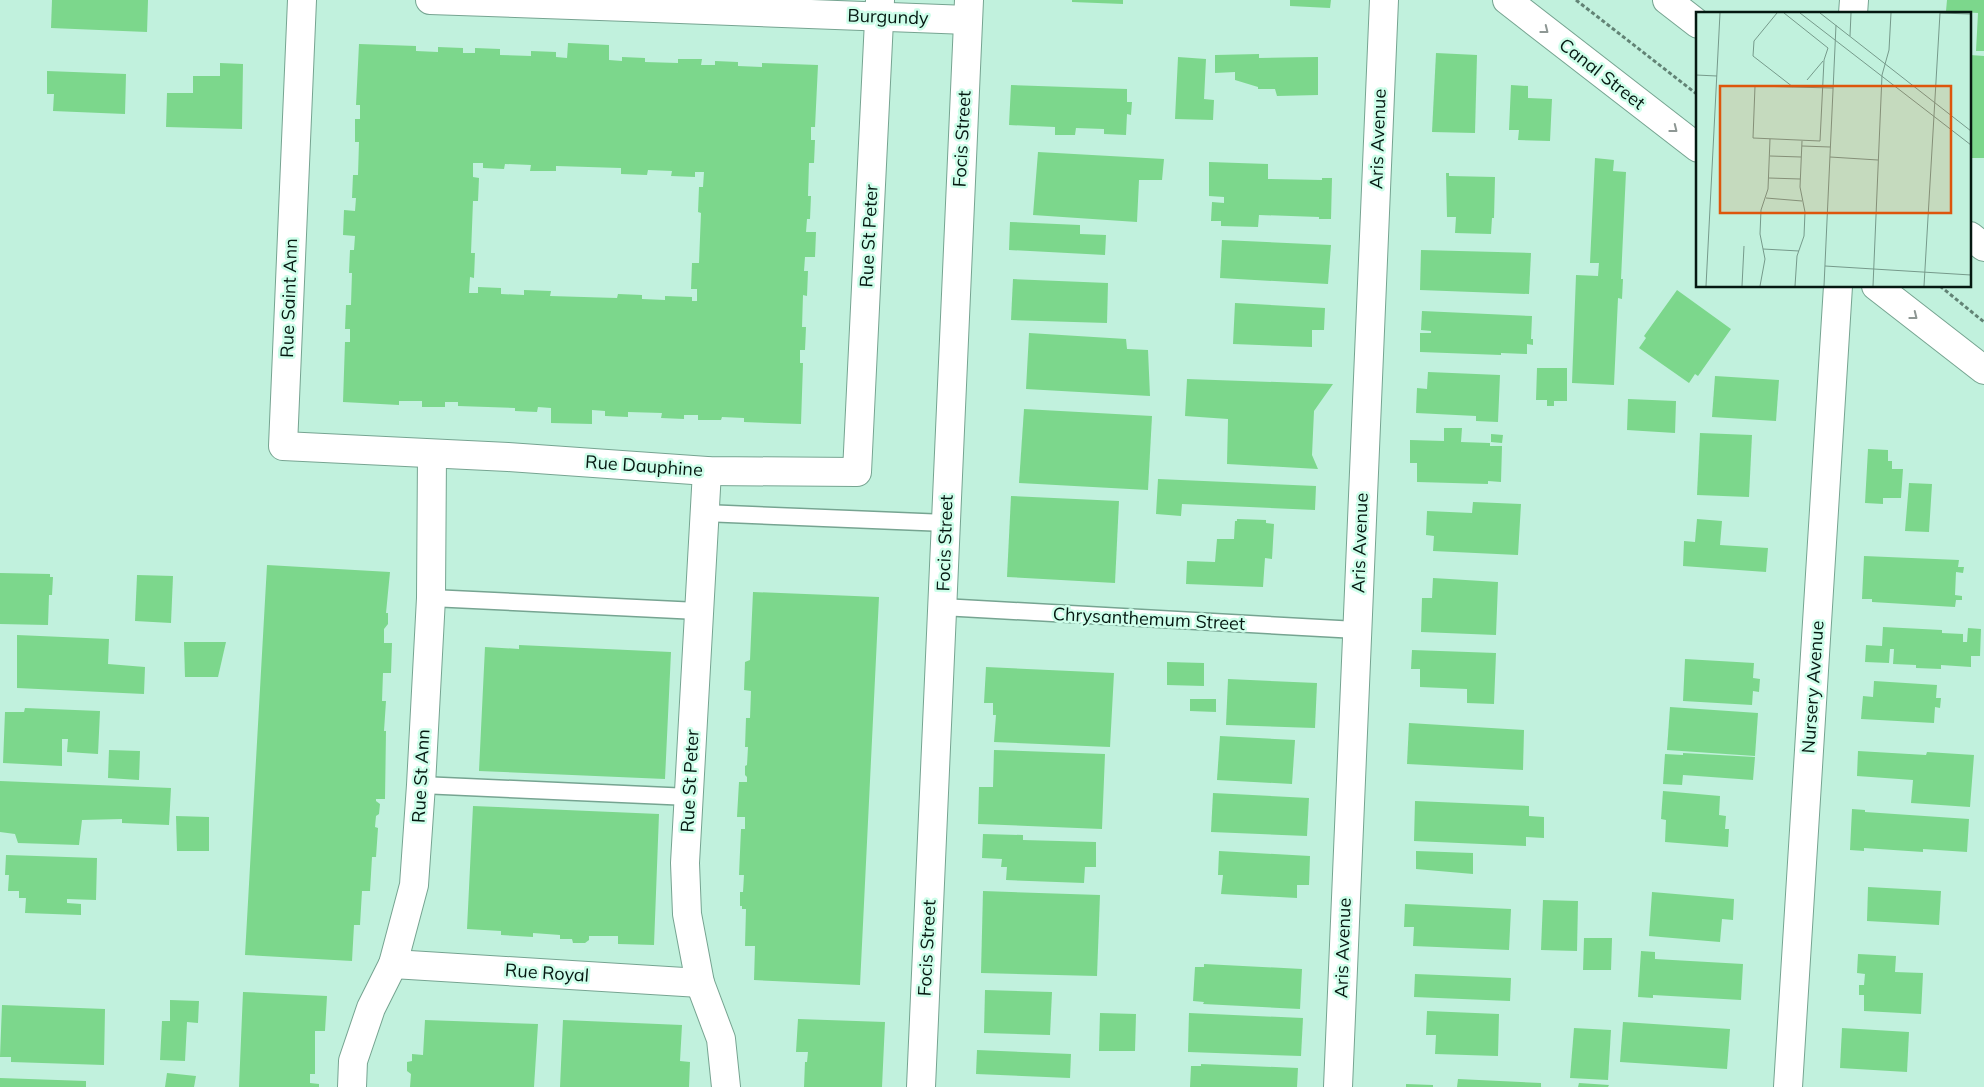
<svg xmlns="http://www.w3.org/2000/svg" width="1984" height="1087" font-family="Mulish,sans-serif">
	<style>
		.building { fill: #7cd78c; fill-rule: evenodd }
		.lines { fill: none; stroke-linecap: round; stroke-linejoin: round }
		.lane-casing { stroke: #76a491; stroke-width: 19 }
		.street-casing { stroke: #76a491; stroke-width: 30 }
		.path { stroke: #628375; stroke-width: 3; stroke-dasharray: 4 2.5; stroke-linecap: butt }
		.lane { stroke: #fff; stroke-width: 16 }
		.street { stroke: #fff; stroke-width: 28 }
		.oneway { stroke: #8e9794 }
		.labels { text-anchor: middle; stroke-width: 5; stroke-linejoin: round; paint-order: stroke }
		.street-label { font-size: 18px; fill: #051811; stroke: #cefeea }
		.inset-road { fill: none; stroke: #769a8b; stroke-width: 1 }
		.view { fill: #dd560c; fill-opacity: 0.15; stroke: #dd560c; stroke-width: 2.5 }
		.inset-edge { fill: none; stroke: #051811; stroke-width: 2.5 }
	</style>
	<rect width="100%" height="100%" fill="#c1f1dd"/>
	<g class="building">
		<path d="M52 0H148L147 32 51 28Z"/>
		<path d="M1072 0H1123V4L1072 2Z"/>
		<path d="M1290 0H1331L1330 8 1290 6Z"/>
		<path d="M1947 0H1984V51H1976L1978 13 1946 11Z"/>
		<path d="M568 43 609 45V60L622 61V57L645 58V62L678 63V59H702L701 65H715V61L738 62V66L762 67V63L818 65 815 127H811V140H815L814 163H809L808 196H811L810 219H807L806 232H816L815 257H805L804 271H808L807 296 803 295 802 327H806L805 350H800V363H803L801 424 744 422V418L722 417 721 420H698V415H684V419L661 418 662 413 628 412V417L605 416V411L592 410V424L551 423V408L538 407 537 412 515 411V408L458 406V402H445V407H422V401H399V405L343 402 345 342H350V329H345L346 305H351L352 273H349L350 250H354L355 236 343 235 344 210 355 211 356 198H352L353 175H358L359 142H355V119H360V105H356L359 44 416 46V51L438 52V47L463 48V53H475V48L500 49V55L531 56V51L556 52V57L567 58ZM473 163H483V168L504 169 505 164 531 165 530 171H556V166L621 168V174L647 175 648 170 672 171 671 176 695 177V172H704L703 187H699L698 212 701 213 699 263H692L691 289H697V301H692V297L665 296V300L642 299V295L618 294 617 298 550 296 551 291 524 290V295L501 294V288L478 287V293H469L470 277 474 278 475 253H471L473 201H478L479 178 473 177Z"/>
		<path d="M1436 53 1477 55 1475 133 1432 132Z"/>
		<path d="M1259 54V58L1318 57V95L1277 96 1275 89H1258V87L1235 80V72L1215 73V55Z"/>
		<path d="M1970 55 1984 56V158H1970Z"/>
		<path d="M1178 57 1206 59 1204 99 1214 100 1213 120 1175 119Z"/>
		<path d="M220 63 243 64 242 129 166 127 167 93H193V76H220Z"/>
		<path d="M47 71 126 74 125 114 53 111 54 94H47Z"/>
		<path d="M1011 85 1127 89V102H1132L1131 115 1127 114 1126 135 1104 134V129L1076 128 1075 135H1055V127L1009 125Z"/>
		<path d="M1511 85 1528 86V98L1552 99 1550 141 1518 140 1519 130H1509Z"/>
		<path d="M1038 152 1164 159 1162 180H1139L1137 222 1033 215Z"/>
		<path d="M1595 158 1614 160 1613 171 1626 172 1621 279H1623L1622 299 1618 298 1614 385 1572 383 1576 275 1598 276 1599 263H1590Z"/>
		<path d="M1209 162 1268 164V179L1322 180V178H1332L1331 219H1319V217L1259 215 1258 227 1221 226V221H1211L1212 202 1224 203V197L1209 196Z"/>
		<path d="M1446 173H1449V176L1495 177 1494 218H1492L1491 234 1455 233 1456 217H1447Z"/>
		<path d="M1010 222 1080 225V234L1106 235 1105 255 1009 250Z"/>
		<path d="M1222 240 1331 245 1328 284 1220 278Z"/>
		<path d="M1421 250 1531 253 1529 294 1420 290Z"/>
		<path d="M1013 279 1108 283 1107 323 1011 320Z"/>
		<path d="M1677 290 1731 329 1698 376 1695 374 1689 383 1639 348 1646 338 1644 336Z"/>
		<path d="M1235 303 1325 308 1324 330H1312V347L1233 344Z"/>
		<path d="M1422 311 1532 316 1531 339H1533V345L1527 344V354L1501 353V355L1420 352V333H1431V331L1421 330Z"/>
		<path d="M1029 333 1126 339 1127 349 1148 350 1150 396 1026 389Z"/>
		<path d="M1537 368H1567V401H1554V406H1547V400H1536Z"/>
		<path d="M1428 372 1500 375 1498 422 1476 421V416L1416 413 1417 388 1427 389Z"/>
		<path d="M1715 376 1779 380 1776 421 1712 417Z"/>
		<path d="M1187 379 1333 384 1314 411 1312 455 1318 469 1227 464 1228 419 1185 416Z"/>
		<path d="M1628 399 1676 401 1675 433 1627 430Z"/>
		<path d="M1024 409 1152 416 1148 490 1019 483Z"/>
		<path d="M1444 428H1462L1461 442 1490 443V446H1502L1501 482 1488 481V484L1417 482V463H1410V440L1444 441Z"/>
		<path d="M1700 433 1752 435 1749 497 1697 495Z"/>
		<path d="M1491 434 1503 435 1502 443 1491 442Z"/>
		<path d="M1868 449 1888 450V461H1892V469H1903L1901 498H1883V504L1865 503Z"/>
		<path d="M1158 479 1316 486 1315 510 1182 504 1181 516 1156 514Z"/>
		<path d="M1909 483 1932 484 1929 532 1905 531Z"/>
		<path d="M1011 496 1119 501 1115 583 1007 577Z"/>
		<path d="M1473 502 1521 504 1518 555 1433 551 1434 536 1426 535 1427 511 1472 513Z"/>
		<path d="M1237 519 1266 520V523L1274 524 1272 559 1265 558 1263 587 1186 584 1187 561 1215 562 1217 539H1234L1235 521H1237Z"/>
		<path d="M1697 519 1722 521 1720 545 1768 548 1766 572 1683 566 1684 541 1695 542Z"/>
		<path d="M1864 556 1959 560 1958 567H1964L1963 573 1956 572 1955 595 1962 596V600H1956L1955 607 1872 602V599H1862Z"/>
		<path d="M267 565 390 572 386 613H388V624L384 629V643H392L391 673H383L382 701H386L384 731H386L385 799H376V801L380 804 379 814 376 816 375 827 378 828 376 857H372L370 891H362L360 925H354L352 961 245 955Z"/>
		<path d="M0 573 50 574V577H53L52 595H49L48 625 0 624Z"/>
		<path d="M137 575 173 576 171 623 135 621Z"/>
		<path d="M1433 578 1498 582 1496 635 1421 632 1422 598H1432Z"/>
		<path d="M753 592 879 597 860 985 754 980 755 946H745L746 909H742V906H740V892H743L744 875H739L741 829H745V817H737L739 782H747V777L745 775V766L747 765 748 747H745L746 718H750L751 691 744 690 745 662 750 660Z"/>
		<path d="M1883 627 1942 630V633L1963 634V642H1967L1968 628 1981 629 1980 656H1971V667L1941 665V669L1916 668V665L1893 664 1894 649H1890L1889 663 1865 662 1866 645 1882 646Z"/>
		<path d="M17 635 109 639 108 664 145 667 144 694 17 688Z"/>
		<path d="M184 642H226L218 677H185Z"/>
		<path d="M519 645 671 652 665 779 479 771 485 647 519 649Z"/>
		<path d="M1412 650 1496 653 1494 704 1467 703V689L1420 687V669H1411Z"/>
		<path d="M1685 659 1754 663 1753 678 1760 679 1759 692 1753 691 1752 705 1683 701Z"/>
		<path d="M1167 662 1204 663V686L1167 685Z"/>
		<path d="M986 667 1114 673 1110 747 994 742 996 715H993V703H984Z"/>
		<path d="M1228 679 1317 683 1315 728 1226 725Z"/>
		<path d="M1874 681 1937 685 1936 698H1941L1940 708 1935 707 1934 723 1861 719 1863 696 1873 697Z"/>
		<path d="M1190 699H1216V712L1190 711Z"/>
		<path d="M1670 707 1758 713 1755 756 1667 750Z"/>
		<path d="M25 708 100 711 98 754 67 752 68 739H62V766L3 763 5 712H24Z"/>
		<path d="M1409 723 1524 730 1523 770 1407 764Z"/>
		<path d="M1220 736 1295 740 1292 784 1217 780Z"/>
		<path d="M109 750 140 751 139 780 108 778Z"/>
		<path d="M994 750 1105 754 1102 829 978 824 979 787H993Z"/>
		<path d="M1858 751 1926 755 1927 752 1974 755 1970 807 1911 803 1913 780 1857 776Z"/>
		<path d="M1683 753 1755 757 1753 780 1683 775 1682 785 1663 784 1665 754 1683 755Z"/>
		<path d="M0 781 171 788 169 825 122 823V819L82 820 79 845 18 843 15 834 0 832Z"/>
		<path d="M1663 791 1720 796 1719 815 1726 816 1725 829H1729L1728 847 1665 842 1666 820 1661 819Z"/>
		<path d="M1213 793 1309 798 1307 836 1211 832Z"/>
		<path d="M1415 801 1529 806V816L1544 817V838L1526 837V846L1414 841Z"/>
		<path d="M473 806 659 814 654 945 618 944V936H589V940L585 943H573L572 939H560V935L533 933V937L501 935V931L467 929Z"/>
		<path d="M1852 809 1865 810V812L1969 819 1967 852 1923 849V852L1864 848V851L1850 850Z"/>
		<path d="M176 816 209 817V851H177Z"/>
		<path d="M983 834 1023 835V840L1096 842V867H1085L1084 883 1006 880 1007 867H1001L1002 859 982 858Z"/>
		<path d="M1219 851 1310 856 1309 885H1297V898L1221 894 1223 875H1218Z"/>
		<path d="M1416 851 1473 853V874L1416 869Z"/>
		<path d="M6 855 97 858 96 900 67 899V903L81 904V915L25 913 26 898H19V891H8L9 875H5Z"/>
		<path d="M1868 887 1941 891 1939 925 1867 921Z"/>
		<path d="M983 891 1100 895 1097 976 981 973Z"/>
		<path d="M1652 892 1734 899 1733 920 1722 919 1720 942 1649 936Z"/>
		<path d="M1543 900 1578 901 1577 951 1541 950Z"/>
		<path d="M1405 904 1511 909 1509 950 1413 946 1414 927H1404Z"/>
		<path d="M1584 938H1612L1611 970H1583Z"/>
		<path d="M1641 951 1655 952V959L1743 964 1741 1000 1653 995V998L1638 997Z"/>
		<path d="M1858 954 1896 956 1895 972 1923 973 1921 1014 1864 1011V995H1859V985H1864L1865 974 1857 973Z"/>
		<path d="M1204 964 1302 969 1300 1009 1203 1004 1204 1002 1193 1001 1195 967H1204Z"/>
		<path d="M1415 974 1511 978 1510 1001 1414 997Z"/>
		<path d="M985 990 1052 992 1050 1035 984 1033Z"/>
		<path d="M243 992 327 996 325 1031H315V1074H310V1083L319 1084V1087H239Z"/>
		<path d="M170 1000 199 1001 198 1023 187 1022 185 1061 160 1060 162 1021H170Z"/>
		<path d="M2 1005 105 1009 104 1065 11 1062V1057H0Z"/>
		<path d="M1427 1011 1499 1014 1498 1056 1435 1054 1436 1035H1426Z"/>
		<path d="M1100 1013 1136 1014 1135 1051H1099Z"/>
		<path d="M1189 1013 1303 1018 1301 1056 1188 1052Z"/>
		<path d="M798 1019 885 1022 882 1087H804L805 1062H807L808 1052H796Z"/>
		<path d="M425 1020 538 1024 534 1087H410L411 1074 407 1071V1062L412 1061V1054L423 1055Z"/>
		<path d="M563 1020 682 1025 680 1061 690 1062 689 1087H560Z"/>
		<path d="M1623 1022 1730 1029 1727 1069 1620 1062Z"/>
		<path d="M1574 1028 1611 1030 1608 1080 1570 1078Z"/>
		<path d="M1842 1028 1909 1032 1907 1072 1840 1068Z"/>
		<path d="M977 1050 1071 1054 1070 1078 976 1074Z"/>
		<path d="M1201 1064 1298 1068 1297 1087H1190L1191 1066H1201Z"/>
		<path d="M167 1073 196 1076 194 1087H165Z"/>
		<path d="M0 1078 86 1081V1087H0Z"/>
		<path d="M1458 1079 1541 1083V1087H1457Z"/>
		<path d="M1579 1083 1609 1085 1608 1087H1578Z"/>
		<path d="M1406 1084 1433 1085V1087H1406Z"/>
	</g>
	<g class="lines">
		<defs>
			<g id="lane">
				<path d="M704 513 946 523"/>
				<path d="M431 598 698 611"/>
				<path d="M942 607 1357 630"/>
				<path d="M421 785 690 797"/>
			</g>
			<g id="street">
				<path d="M302 0 283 446 508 457 707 471 857 472 880 0"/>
				<path d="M430 0 628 7"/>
				<path d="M619 0 628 7 968 20"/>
				<path d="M1507 0 1698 148"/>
				<path d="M1667 0 1698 24"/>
				<path d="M1853 14 1854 0"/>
				<path d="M1970 236 1984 247"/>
				<path d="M1876 286 1984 370"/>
				<path d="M707 471 685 863 687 914 700 983 721 1039 726 1087"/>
				<path d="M393 964 700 983"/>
				<path d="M352 1087 353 1061 371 1008 393 964 414 885 421 785 431 598 432 454"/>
				<path d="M921 1087 969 0"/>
				<path d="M1338 1087 1384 0"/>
				<path d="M1788 1087 1838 286"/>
			</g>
		</defs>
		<use href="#lane" class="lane-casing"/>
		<use href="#street" class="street-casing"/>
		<g class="path">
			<path d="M1576 0 1698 95"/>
			<path d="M1940 286 1984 322"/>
		</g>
		<use href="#lane" class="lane"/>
		<use href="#street" class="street"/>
	</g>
	<defs><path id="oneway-chevron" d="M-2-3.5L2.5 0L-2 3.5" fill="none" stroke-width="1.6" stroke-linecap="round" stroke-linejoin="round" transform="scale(1.25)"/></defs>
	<g class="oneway">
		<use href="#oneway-chevron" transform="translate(1545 30) rotate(38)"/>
		<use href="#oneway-chevron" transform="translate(1674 129) rotate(38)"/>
		<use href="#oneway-chevron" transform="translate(1914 316) rotate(38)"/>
	</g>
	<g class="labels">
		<g class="street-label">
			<text transform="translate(888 17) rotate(2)" y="6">Burgundy</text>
			<text transform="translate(1602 74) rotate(38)" y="6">Canal Street</text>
			<text transform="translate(962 139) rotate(-87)" y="6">Focis Street</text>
			<text transform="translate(1378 139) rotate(-88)" y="6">Aris Avenue</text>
			<text transform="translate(869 236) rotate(-87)" y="6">Rue St Peter</text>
			<text transform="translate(289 298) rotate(-88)" y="6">Rue Saint Ann</text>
			<text transform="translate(644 466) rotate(4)" y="6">Rue Dauphine</text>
			<text transform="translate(945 543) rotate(-88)" y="6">Focis Street</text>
			<text transform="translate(1360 543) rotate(-88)" y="6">Aris Avenue</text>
			<text transform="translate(1149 619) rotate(3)" y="6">Chrysanthemum Street</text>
			<text transform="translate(1813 687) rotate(-86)" y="6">Nursery Avenue</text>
			<text transform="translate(421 776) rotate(-87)" y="6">Rue St Ann</text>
			<text transform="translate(690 781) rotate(-87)" y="6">Rue St Peter</text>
			<text transform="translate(927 948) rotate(-87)" y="6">Focis Street</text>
			<text transform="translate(1343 948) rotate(-88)" y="6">Aris Avenue</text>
			<text transform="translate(547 973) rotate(4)" y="6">Rue Royal</text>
		</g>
	</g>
	<g transform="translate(1696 12)">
		<rect width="275" height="275" fill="#c1f1dd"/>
		<path class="inset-road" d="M81 1 58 29 57 44 97 75 137 76M88 1 132 36 128 48 124 129 57 126 59 74 97 75M104 1 275 133M124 1 275 119M244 1 275 2M154 24 155 1M0 63 21 64M111 68 127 49M106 134 134 135M74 144 105 145M134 145 182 148M73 166 104 167M70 186 106 189M67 237 103 239M129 254 275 263M10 274 24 1M46 274 48 234M64 274 69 247 64 222 65 198 72 177 74 127M99 274 101 244 108 224 109 200 104 175 106 129M128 274 140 13M177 274 186 63 193 38 195 1M228 274 244 1"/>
		<path class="view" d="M24 74H255V201H24Z"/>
		<rect width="275" height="275" class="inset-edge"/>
	</g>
</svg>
